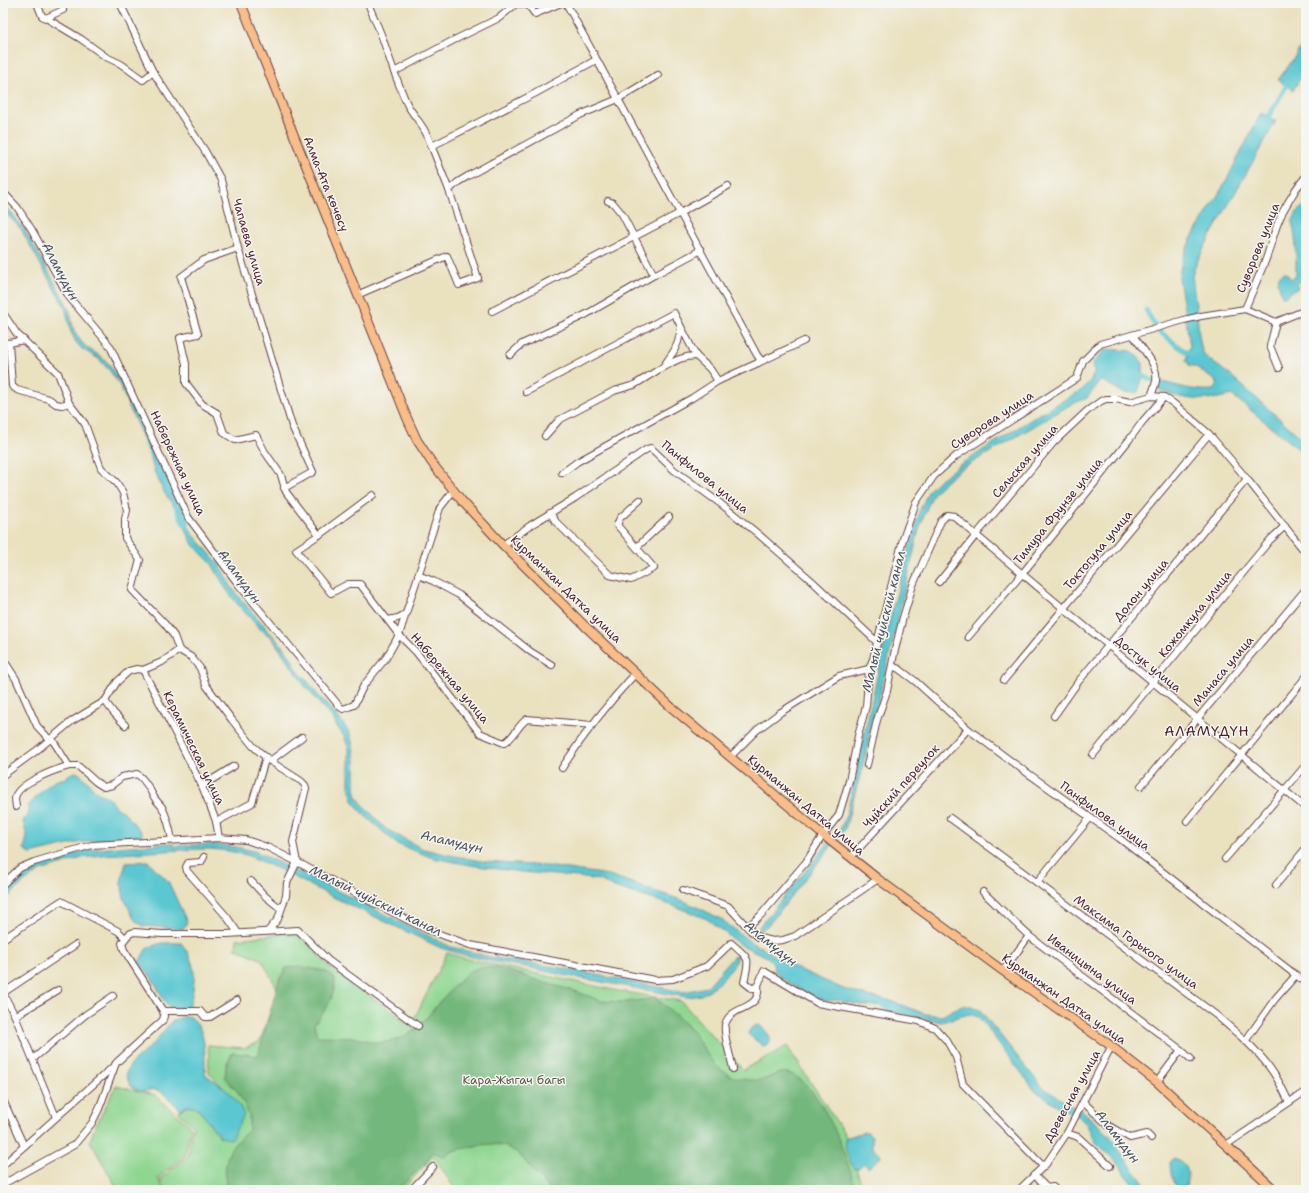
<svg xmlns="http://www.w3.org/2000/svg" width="1309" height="1193" font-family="'Shantell Sans',sans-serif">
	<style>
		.green { fill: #8fd691; stroke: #6c7a5e }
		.forest { fill: #73b77b; stroke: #5e6b53 }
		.water { fill: #5ac7d1; stroke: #52737e }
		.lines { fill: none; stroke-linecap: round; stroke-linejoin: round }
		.canal { stroke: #5ac7d1; stroke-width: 5 }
		.river { stroke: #5ac7d1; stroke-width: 9 }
		.minor-casing { stroke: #623c41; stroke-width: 8 }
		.major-casing { stroke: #623c41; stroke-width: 10 }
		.minor { stroke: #fff; stroke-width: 6 }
		.major { stroke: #f8bd89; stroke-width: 8 }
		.labels { text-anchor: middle; stroke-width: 3; stroke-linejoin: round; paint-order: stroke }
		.street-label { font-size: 12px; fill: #4a1f2b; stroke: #f6f6f2 }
		.park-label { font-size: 12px; fill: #5f564a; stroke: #f6f6f2 }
		.water-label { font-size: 13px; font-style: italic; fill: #4f515d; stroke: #f6f6f2 }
		.quarter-label { font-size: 14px; letter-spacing: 1px; fill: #4a1f2b; stroke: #f6f6f2 }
	</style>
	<rect width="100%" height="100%" fill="#f6f6f2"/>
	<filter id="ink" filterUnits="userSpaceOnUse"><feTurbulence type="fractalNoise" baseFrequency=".025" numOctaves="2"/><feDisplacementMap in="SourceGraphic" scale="8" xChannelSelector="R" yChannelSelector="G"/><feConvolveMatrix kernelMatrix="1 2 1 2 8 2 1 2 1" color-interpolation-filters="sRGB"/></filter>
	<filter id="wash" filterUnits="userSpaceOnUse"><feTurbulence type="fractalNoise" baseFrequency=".012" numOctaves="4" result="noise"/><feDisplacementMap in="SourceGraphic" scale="16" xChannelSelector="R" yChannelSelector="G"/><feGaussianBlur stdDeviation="0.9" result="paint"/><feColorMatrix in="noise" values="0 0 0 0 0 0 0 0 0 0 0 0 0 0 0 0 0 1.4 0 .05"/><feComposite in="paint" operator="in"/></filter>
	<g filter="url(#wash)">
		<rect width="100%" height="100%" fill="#eae1bf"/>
		<g class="green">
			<path d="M297 932 328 966 411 1025 447 953 467 959 618 991 681 1001 743 1070 787 1046 846 1136 863 1190H455L434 1156 402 1190H165L160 1179 188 1156 193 1126 178 1112 186 1106 198 1108 220 1137 241 1108C231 1094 218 1084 208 1071L209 1056 208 1045 245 1048 260 1041 278 990 262 960 236 948 237 939Z"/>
			<path d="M116 1086 155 1095 191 1127 185 1156 158 1178 163 1190H118L90 1141 95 1127Z"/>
		</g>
		<path class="forest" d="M298 966 325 971 335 979C334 1000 327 1008 314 1024L317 1036 352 1037 379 1043 392 1041 404 1037 416 1029 425 1020 441 1000 469 971 482 967 496 968 509 971 549 984 575 991 601 1001 627 1002 655 998C670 1009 683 1021 695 1035 704 1047 710 1063 723 1071 726 1073 730 1076 733 1077 739 1079 755 1081 761 1080 769 1079 778 1071 787 1073 820 1080 849 1160 855 1190H550L518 1153 507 1147 494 1144 479 1145 453 1151 445 1157 433 1152 426 1162 397 1190H226C225 1177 224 1161 231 1149 235 1142 243 1136 249 1130V1116L244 1103 237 1091 225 1078 226 1065 232 1053 245 1054 258 1056 279 980 286 968Z"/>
		<g class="water">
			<path d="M1306 39V70L1293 90 1278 80 1290 64Z"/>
			<path d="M1261 113 1276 121 1211 235 1197 262 1192 275 1194 292 1197 313 1199 336 1202 351 1207 358 1230 375 1306 442V455L1232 395C1206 402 1179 401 1155 387L1158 381C1176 385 1194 392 1214 390L1218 383 1196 367 1189 365 1186 360 1190 346 1179 277 1182 260 1191 239 1224 185Z"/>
			<path d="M1306 204V280L1298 282 1297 289 1291 292 1287 296H1282L1278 283 1279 276 1285 272 1291 279 1296 276C1296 258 1297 239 1292 222L1297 212Z"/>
			<path d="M3 206 11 212 23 227 40 256 65 301 70 312 73 328 80 340 86 347 100 356 109 364 120 380 151 443 160 475 193 534 219 564 231 586 239 597 284 648 293 661 297 670 304 677 321 699 338 717 349 732 353 745 355 760V789L357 797 365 807 386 829 423 849 449 855 486 862 547 866 609 875 684 901 701 909 721 919 752 943 763 948 783 962 843 989 875 998 888 1000 925 1014 942 1016 962 1005 971 1007 980 1010 1042 1087 1059 1098 1084 1112 1110 1136 1124 1157 1146 1186 1152 1190H1137C1135 1184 1130 1181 1126 1176 1123 1173 1122 1168 1120 1165 1114 1158 1105 1153 1099 1146 1091 1137 1090 1126 1081 1118 1074 1113 1066 1111 1059 1107 1050 1102 1045 1095 1036 1092L979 1017 969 1014 941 1022 911 1015 891 1012 878 1005 865 1006 837 1000 826 1001 803 991 780 977 774 970 773 963 767 957 739 944 707 919 674 906 611 886 600 880 578 877 522 872 477 866 433 858 397 844 361 812 353 800 349 787V749L344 736 336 725 333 718 324 709 305 686 272 638 258 627 235 601 226 589 212 564 193 545 179 514 164 492 155 473 147 447 119 384 110 371 99 359 82 349 76 342 71 332 65 307 56 292 21 229 3 210Z"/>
			<path d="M1105 349 1132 351 1143 363V376L1138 392 1124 393 1101 380 1087 398 1070 405 958 471 934 492 928 505 919 529 878 703 870 728 867 750 845 829 775 917 767 926 760 931 759 927 841 828 847 812 890 619 919 512 929 490 940 479 961 464 1038 415 1082 390 1091 380 1095 372 1092 365Z"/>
			<path d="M76 772 80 774 98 793 108 797 116 807 125 813 142 833 141 837 104 839 77 843 30 854 24 849 27 837 23 821 28 814V806C37 797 51 778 64 779L70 774Z"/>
			<path d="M172 843 174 846 210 844 236 847 254 851 305 875 451 947 490 957 561 968 684 992 707 987 733 957 737 956 736 962 723 979 708 991 701 995 686 997 563 975 527 967 491 961 468 956 441 948 331 896 279 869 247 855 229 851 212 849H196L102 855 82 858 40 871 23 883 3 902V892L23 874 41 865 87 850 130 846Z"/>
			<path d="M148 861 168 881 187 922 183 929 143 926 134 919 124 898 121 882 126 863Z"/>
			<path d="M161 943H181C198 965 196 981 189 1007 164 1015 165 998 154 982 150 975 144 968 139 962L147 948Z"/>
			<path d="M189 1016C207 1027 205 1055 205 1074 220 1085 237 1096 244 1115L231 1139 220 1137 198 1108 186 1106 181 1110C174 1104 167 1095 159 1091 153 1088 149 1091 144 1091 131 1091 128 1083 126 1073L131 1064 156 1041 170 1023 179 1018Z"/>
			<path d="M759 1025 766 1031 770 1038 768 1044 763 1046 748 1034C750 1028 753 1026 759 1025Z"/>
			<path d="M864 1132H868L872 1136V1147L880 1154 881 1157 868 1168 864 1163 859 1168 854 1169C849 1160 844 1149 845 1138Z"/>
			<path d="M1174 1158C1190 1165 1190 1174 1185 1190H1178C1172 1184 1170 1169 1170 1161Z"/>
		</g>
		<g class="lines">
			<g class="canal">
				<path d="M1265 123 1289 81"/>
				<path d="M1146 310 1154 324"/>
				<path d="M1159 331 1179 347 1188 353 1194 352"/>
				<path d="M1143 376 1159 383"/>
			</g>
			<path class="river" d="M148 441 186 523"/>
		</g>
	</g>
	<g filter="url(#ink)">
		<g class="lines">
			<defs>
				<g id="minor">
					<path d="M37 3 42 16 46 18 81 39 106 57 121 64 143 80 153 72"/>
					<path d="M120 3 153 72 205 151 221 180 238 248 292 426 313 472 284 488"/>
					<path d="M566 3 757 355 760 359 758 363 804 341"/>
					<path d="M46 18 63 10"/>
					<path d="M394 72 454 40 499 18 517 3 528 5 535 14 561 3"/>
					<path d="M432 146 534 94 596 60"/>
					<path d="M449 190 458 182 468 176 580 115 618 99 658 75"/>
					<path d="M3 192 17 207 32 230 69 297 110 346 188 517 239 585 340 707 343 709 354 705 364 685 386 658 399 635 440 508 453 491"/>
					<path d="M608 201 613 203 622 214 654 275 701 250"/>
					<path d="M238 248 204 260 181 277 198 334 180 338 186 364V383L202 404 217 413 224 433 235 440 256 435 265 452 281 475 286 492 319 535"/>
					<path d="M357 295 447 256 459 285 478 278 449 190 427 135C422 124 413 115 407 104 397 82 390 60 382 37 378 26 372 14 368 3"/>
					<path d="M1245 309 1266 259 1277 225 1283 211 1296 189 1306 176"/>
					<path d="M492 311 680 213 728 186"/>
					<path d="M3 313 17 334 58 373 69 403 85 424 101 468 117 483 123 493 127 510 125 519V538L140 560 132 590 165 624 174 636 179 650 191 657 200 668 206 685 232 720 253 746 270 761 301 781 305 785 306 788 293 842 297 862 287 883 286 896 278 919 268 931"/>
					<path d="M1276 322 1270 346 1279 368"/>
					<path d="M1133 335C1140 347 1159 364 1156 381 1155 386 1153 391 1151 396"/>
					<path d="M3 342 9 343 24 340"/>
					<path d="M9 343 12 386 17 390 49 399 56 404 62 405 69 403"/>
					<path d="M510 355 522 344 585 315 654 275"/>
					<path d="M666 366C676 360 684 356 696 356"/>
					<path d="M718 381 758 363"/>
					<path d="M526 392 674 313 696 356 710 369 718 381 692 398 577 462 562 473"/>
					<path d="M545 436 559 420 614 391 634 385 663 367 674 351 678 342 681 328"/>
					<path d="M373 495 319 535 296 550 331 593 348 584H360L399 635 416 652 480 733 504 743C515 737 517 726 527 719L592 725"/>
					<path d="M550 513 556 522 610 575 631 580 654 568 617 525 620 518 640 500"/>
					<path d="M503 545 531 525 575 498 647 449 651 448 674 470 721 504 757 533 812 581 877 642"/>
					<path d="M637 547 669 517"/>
					<path d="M418 575 433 581 459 595 531 652 552 665"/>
					<path d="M939 582 976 535 1054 442 1087 411 1101 401 1106 399H1116L1130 402 1151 396 1164 397 1173 403 1209 434 1247 479 1306 553"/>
					<path d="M388 620 398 618 407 613"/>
					<path d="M968 637 1022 574 1129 440 1143 421 1164 397"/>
					<path d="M3 659 16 679 37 726 50 740"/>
					<path d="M892 666 899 669 915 681 968 729 1012 762 1119 838 1306 983"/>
					<path d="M143 670 202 786 216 821 219 838"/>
					<path d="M1004 680 1209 434"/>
					<path d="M105 701 113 712 125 725"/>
					<path d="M1054 716 1078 682 1247 479"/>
					<path d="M52 739 69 766H78L96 782 104 787 112 785 122 777 137 774C146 780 149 789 154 797 156 801 159 803 162 807 167 817 170 829 172 840"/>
					<path d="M1093 755 1270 540 1285 526"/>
					<path d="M730 757 757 730 781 712 839 676 869 669"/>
					<path d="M270 761 302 737"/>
					<path d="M867 765 877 720 887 691 894 654 902 621 913 585 941 521 947 515 954 516 976 535 1064 609 1306 808"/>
					<path d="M562 768C584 734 608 703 635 674"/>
					<path d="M3 775 36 751 72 721 105 701 117 682 129 671 137 669 143 670 162 662 179 650"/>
					<path d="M202 786 234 766"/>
					<path d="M1141 786 1306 589"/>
					<path d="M16 807C16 805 15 801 15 798 17 783 57 769 69 766"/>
					<path d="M950 818 1216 1015C1238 1034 1261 1052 1276 1077 1281 1085 1285 1094 1289 1102"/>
					<path d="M1187 821 1306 677"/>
					<path d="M216 822 252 803 266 757"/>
					<path d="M204 857 201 862 188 863 186 867 187 871 227 917 238 933"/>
					<path d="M851 857 968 729"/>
					<path d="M1225 859 1306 765"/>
					<path d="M251 881 265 896 281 909"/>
					<path d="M1037 882 1090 818"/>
					<path d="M3 884 20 868 34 862 92 845 219 838 246 840 267 847 297 862 370 901 428 930 470 945 655 980 673 979 707 966 731 943C750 960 750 956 744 982L753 989 758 985 764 971 817 1003 919 1021 935 1028 947 1041 956 1057 963 1084 1043 1166"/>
					<path d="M1276 885 1306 848"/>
					<path d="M683 890 728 906 751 931 760 938 773 941 783 940 795 936 878 879"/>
					<path d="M983 892 1029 936 1181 1050 1191 1059"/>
					<path d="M747 927 760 916 806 862 823 835 839 815 849 781 858 736 866 706 869 669 873 659 903 539 916 502 934 476 956 456 1077 378 1083 361 1100 344 1184 320 1201 316 1245 309 1276 322 1306 310"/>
					<path d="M3 939 61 901 118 931 125 938"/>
					<path d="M1003 971 1029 936"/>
					<path d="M3 993 15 1016 56 1117"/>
					<path d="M3 993 75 945"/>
					<path d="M163 1011H200L205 1017H210L237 1000"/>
					<path d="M15 1016 58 990"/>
					<path d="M1246 1040 1275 999 1296 975"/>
					<path d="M33 1059 85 1015 113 996"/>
					<path d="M733 1069C731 1057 723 1036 725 1025 730 1004 762 1012 758 985"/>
					<path d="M1157 1082 1181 1050"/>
					<path d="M3 1100 24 1146"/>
					<path d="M1083 1102 1109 1126 1130 1138 1147 1134 1151 1138"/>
					<path d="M1067 1133 1078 1137 1110 1166"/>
					<path d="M1226 1145 1306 1091"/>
					<path d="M3 1165 115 1065"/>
					<path d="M1034 1175 1047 1188 1053 1187 1056 1190"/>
					<path d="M3 1184 74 1145 92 1123 99 1109 116 1063 163 1020 164 1016 163 1011 124 950 122 943 129 934 134 932 162 934H227L298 930 329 961 418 1026"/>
					<path d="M411 1190 433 1167"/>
					<path d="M1019 1190 1046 1164 1067 1133 1111 1047"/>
				</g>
				<path id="major" d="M241 3 407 418 417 440 432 463 462 501 503 545 585 626 672 708 823 835 878 879 1003 971 1107 1043 1157 1082 1275 1190"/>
			</defs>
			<use href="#minor" class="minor-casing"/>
			<use href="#major" class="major-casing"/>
			<use href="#minor" class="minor"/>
			<use href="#major" class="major"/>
		</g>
	</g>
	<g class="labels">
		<g class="street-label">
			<text transform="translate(326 184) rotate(68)" y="4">Алма-Ата көчөсү</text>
			<text transform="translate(249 242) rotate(74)" y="4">Чапаева улица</text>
			<text transform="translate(1258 248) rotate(-68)" y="4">Суворова улица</text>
			<text transform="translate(992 420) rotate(-33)" y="4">Суворова улица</text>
			<text transform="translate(1025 461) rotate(-49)" y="4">Сельская улица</text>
			<text transform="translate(178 463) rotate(65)" y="4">Набережная улица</text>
			<text transform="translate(705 477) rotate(39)" y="4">Панфилова улица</text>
			<text transform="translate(1058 511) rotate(-51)" y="4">Тимура Фрунзе улица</text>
			<text transform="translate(1098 550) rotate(-50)" y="4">Токтогула улица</text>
			<text transform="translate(566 589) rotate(44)" y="4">Курманжан Датка улица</text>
			<text transform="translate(1141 590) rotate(-50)" y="4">Долон улица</text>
			<text transform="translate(1195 614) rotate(-51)" y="4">Кожомкула улица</text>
			<text transform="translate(1148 664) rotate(39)" y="4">Достук улица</text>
			<text transform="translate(1223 671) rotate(-50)" y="4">Манаса улица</text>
			<text transform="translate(450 678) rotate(50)" y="4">Набережная улица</text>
			<text transform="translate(194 748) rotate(64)" y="4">Керамическая улица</text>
			<text transform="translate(901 786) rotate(-48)" y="4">Чуйский переулок</text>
			<text transform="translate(806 805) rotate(40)" y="4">Курманжан Датка улица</text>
			<text transform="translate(1105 816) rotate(36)" y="4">Панфилова улица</text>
			<text transform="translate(1136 942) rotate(36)" y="4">Максима Горького улица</text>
			<text transform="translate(1092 969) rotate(37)" y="4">Иваницына улица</text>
			<text transform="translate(1064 999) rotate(35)" y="4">Курманжан Датка улица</text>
			<text transform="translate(1072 1096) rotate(-61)" y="4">Древесная улица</text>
		</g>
		<g class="park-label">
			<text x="514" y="1084">Кара-Жыгач багы</text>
		</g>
		<g class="water-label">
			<text transform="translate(61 271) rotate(62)" y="5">Аламүдүн</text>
			<text transform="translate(240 576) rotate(54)" y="5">Аламүдүн</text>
			<text transform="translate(883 621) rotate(-76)" y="5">Малый чуйский канал</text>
			<text transform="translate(452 841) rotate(13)" y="5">Аламүдүн</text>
			<text transform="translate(376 900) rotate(26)" y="5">Малый чуйский канал</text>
			<text transform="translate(771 943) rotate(39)" y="5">Аламүдүн</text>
			<text transform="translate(1118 1136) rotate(52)" y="5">Аламүдүн</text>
		</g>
		<g class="quarter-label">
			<text x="1207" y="736">АЛАМҮДҮН</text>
		</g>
	</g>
	<rect width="1309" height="1193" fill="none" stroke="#f6f6f2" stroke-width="16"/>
</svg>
